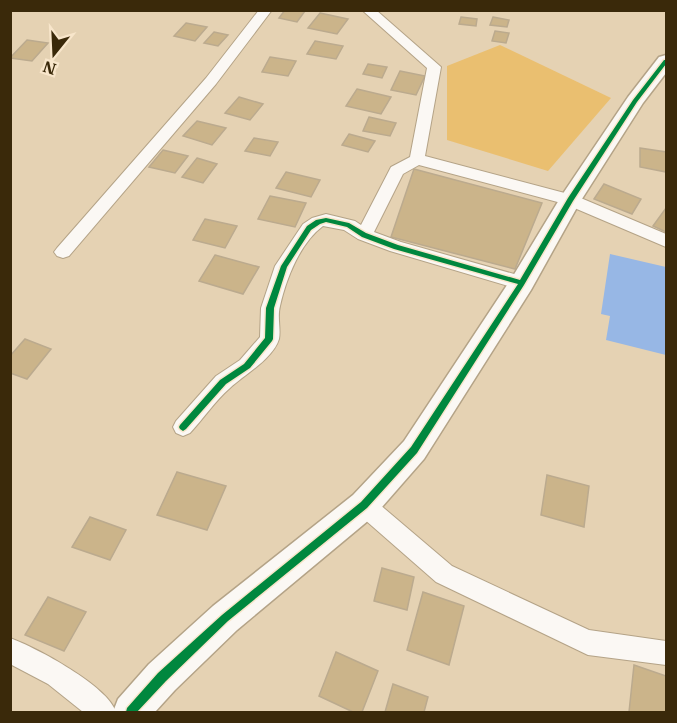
<svg xmlns="http://www.w3.org/2000/svg" width="677" height="723" font-family="'IBM Plex Serif',serif">
	<style>
		.green { fill: #eabf70 }
		.water { fill: #97b7e5 }
		.building { fill: #cbb48a; stroke: #bbaa8e; stroke-width: 1.5 }
		.lines { fill: none; stroke-linecap: round; stroke-linejoin: round }
		.street-casing { stroke: #b4a387; stroke-width: 2 }
		.secondary-casing { stroke: #b4a387; stroke-width: 3 }
		.street { fill: #fbf8f4; fill-rule: evenodd }
		.secondary { fill: #fbf8f4; fill-rule: evenodd }
		.cycleway-casing { stroke: #f8e6cb; stroke-width: 3 }
		.cycleway { fill: #00873e; fill-rule: evenodd }
	</style>
	<rect width="100%" height="100%" fill="#e5d2b3"/>
	<path class="green" d="M500 45 611 98 548 171 447 140V66Z"/>
	<path class="water" d="M610 254 666 267V355L606 340 610 316 601 314Z"/>
	<g class="building">
		<path d="M285 10H300L305 11 297 22 279 18Z"/>
		<path d="M320 13 348 19 337 34 308 28Z"/>
		<path d="M461 17 477 19 476 26 459 24Z"/>
		<path d="M493 17 509 20 507 27 490 25Z"/>
		<path d="M186 23 207 27 195 41 174 36Z"/>
		<path d="M495 31 509 33 506 43 492 41Z"/>
		<path d="M214 32 228 35 218 46 204 43Z"/>
		<path d="M27 40 48 43 32 61 10 58Z"/>
		<path d="M315 41 343 46 336 59 307 54Z"/>
		<path d="M270 57 296 61 288 76 262 72Z"/>
		<path d="M368 64 387 67 382 78 363 74Z"/>
		<path d="M400 71 425 76 416 95 391 90Z"/>
		<path d="M357 89 391 97 381 114 346 106Z"/>
		<path d="M239 97 263 104 250 120 225 113Z"/>
		<path d="M369 117 396 123 390 136 363 131Z"/>
		<path d="M197 121 226 128 212 145 183 136Z"/>
		<path d="M349 134 375 141 368 152 342 145Z"/>
		<path d="M254 138 278 142 270 156 245 151Z"/>
		<path d="M640 148 666 152V172L640 167Z"/>
		<path d="M163 150 188 156 175 173 149 167Z"/>
		<path d="M197 158 217 164 203 183 182 177Z"/>
		<path d="M414 169 542 203 515 269 391 237Z"/>
		<path d="M286 172 320 180 311 197 276 188Z"/>
		<path d="M604 184 641 199 632 214 594 199Z"/>
		<path d="M270 196 306 203 295 227 258 219Z"/>
		<path d="M666 208V232L653 226Z"/>
		<path d="M205 219 237 226 225 248 193 240Z"/>
		<path d="M215 255 259 267 243 294 199 281Z"/>
		<path d="M25 339 51 349 27 379 10 373V356Z"/>
		<path d="M177 472 226 486 207 530 157 515Z"/>
		<path d="M547 475 589 486 584 527 541 515Z"/>
		<path d="M90 517 126 530 110 560 72 547Z"/>
		<path d="M382 568 414 577 407 610 374 601Z"/>
		<path d="M423 592 464 606 449 665 407 650Z"/>
		<path d="M48 597 86 612 64 651 25 635Z"/>
		<path d="M336 652 378 671 362 712H353L319 696Z"/>
		<path d="M634 665 666 676V712H629Z"/>
		<path d="M393 684 428 697 424 712H385Z"/>
	</g>
	<g class="lines">
		<defs>
			<g id="street">
				<path d="M259 10H272L216 84 69 256 63 258 57 256 54 252 57 248 206 78Z"/>
				<path d="M362 10H376L441 67 425 156 576 196 666 234V247L565 204 419 165 403 174 374 232 401 242 528 278 531 283 528 288 522 290 390 251 358 239 344 230 323 226C300 243 286 279 280 306 277 317 281 329 279 339 273 359 244 375 230 388 215 401 203 419 190 433L183 436 176 433 173 427 176 421 216 376 240 360 260 337 261 308 275 266 303 224 312 218 326 214 355 221 361 225 391 167 410 157 427 68Z"/>
				<path d="M364 494 372 498 452 566 589 630 666 641V665L588 655 436 582 356 512 353 505 356 498Z"/>
				<path d="M10 638C37 648 108 686 116 712H83L48 684 10 664Z"/>
			</g>
			<path id="secondary" d="M666 55V73L643 103 580 202 531 290 424 459 375 515 237 630 175 690 155 712H113L118 699 149 664 213 606 353 495 404 441 513 276 562 195 628 97 659 57Z"/>
		</defs>
		<use href="#street" class="street-casing"/>
		<use href="#secondary" class="secondary-casing"/>
		<use href="#street" class="street"/>
		<use href="#secondary" class="secondary"/>
		<defs>
			<path id="cycleway" d="M664 60H666V64L637 102 573 201 524 285 417 453 367 508 228 621 166 681 137 712H126L127 708 158 673 222 615 361 502 411 447 518 284 394 249 362 237 347 227 326 222 320 224 311 230 287 267 274 308 273 339 272 341 250 368 226 384 186 429 183 431 180 429 179 427 180 425 220 380 244 364 265 338 266 308 281 266 307 226 316 220 326 218 349 223 366 233 398 245 520 280 568 198 633 100Z"/>
		</defs>
		<use href="#cycleway" class="cycleway-casing"/>
		<use href="#cycleway" class="cycleway"/>
	</g>
	<rect width="677" height="723" fill="none" stroke="#3a290a" stroke-width="24"/>
	<g transform="translate(54 54) rotate(198)" stroke="#f8e6cb" stroke-width="4.5" paint-order="stroke">
	<path d="M0-4.5L10 22L0 15L-10 22Z" fill="#3a290a"/>
	<text y="-9" font-size="16" font-weight="bold" text-anchor="middle" fill="#3a290a">N</text>
	</g>
</svg>
